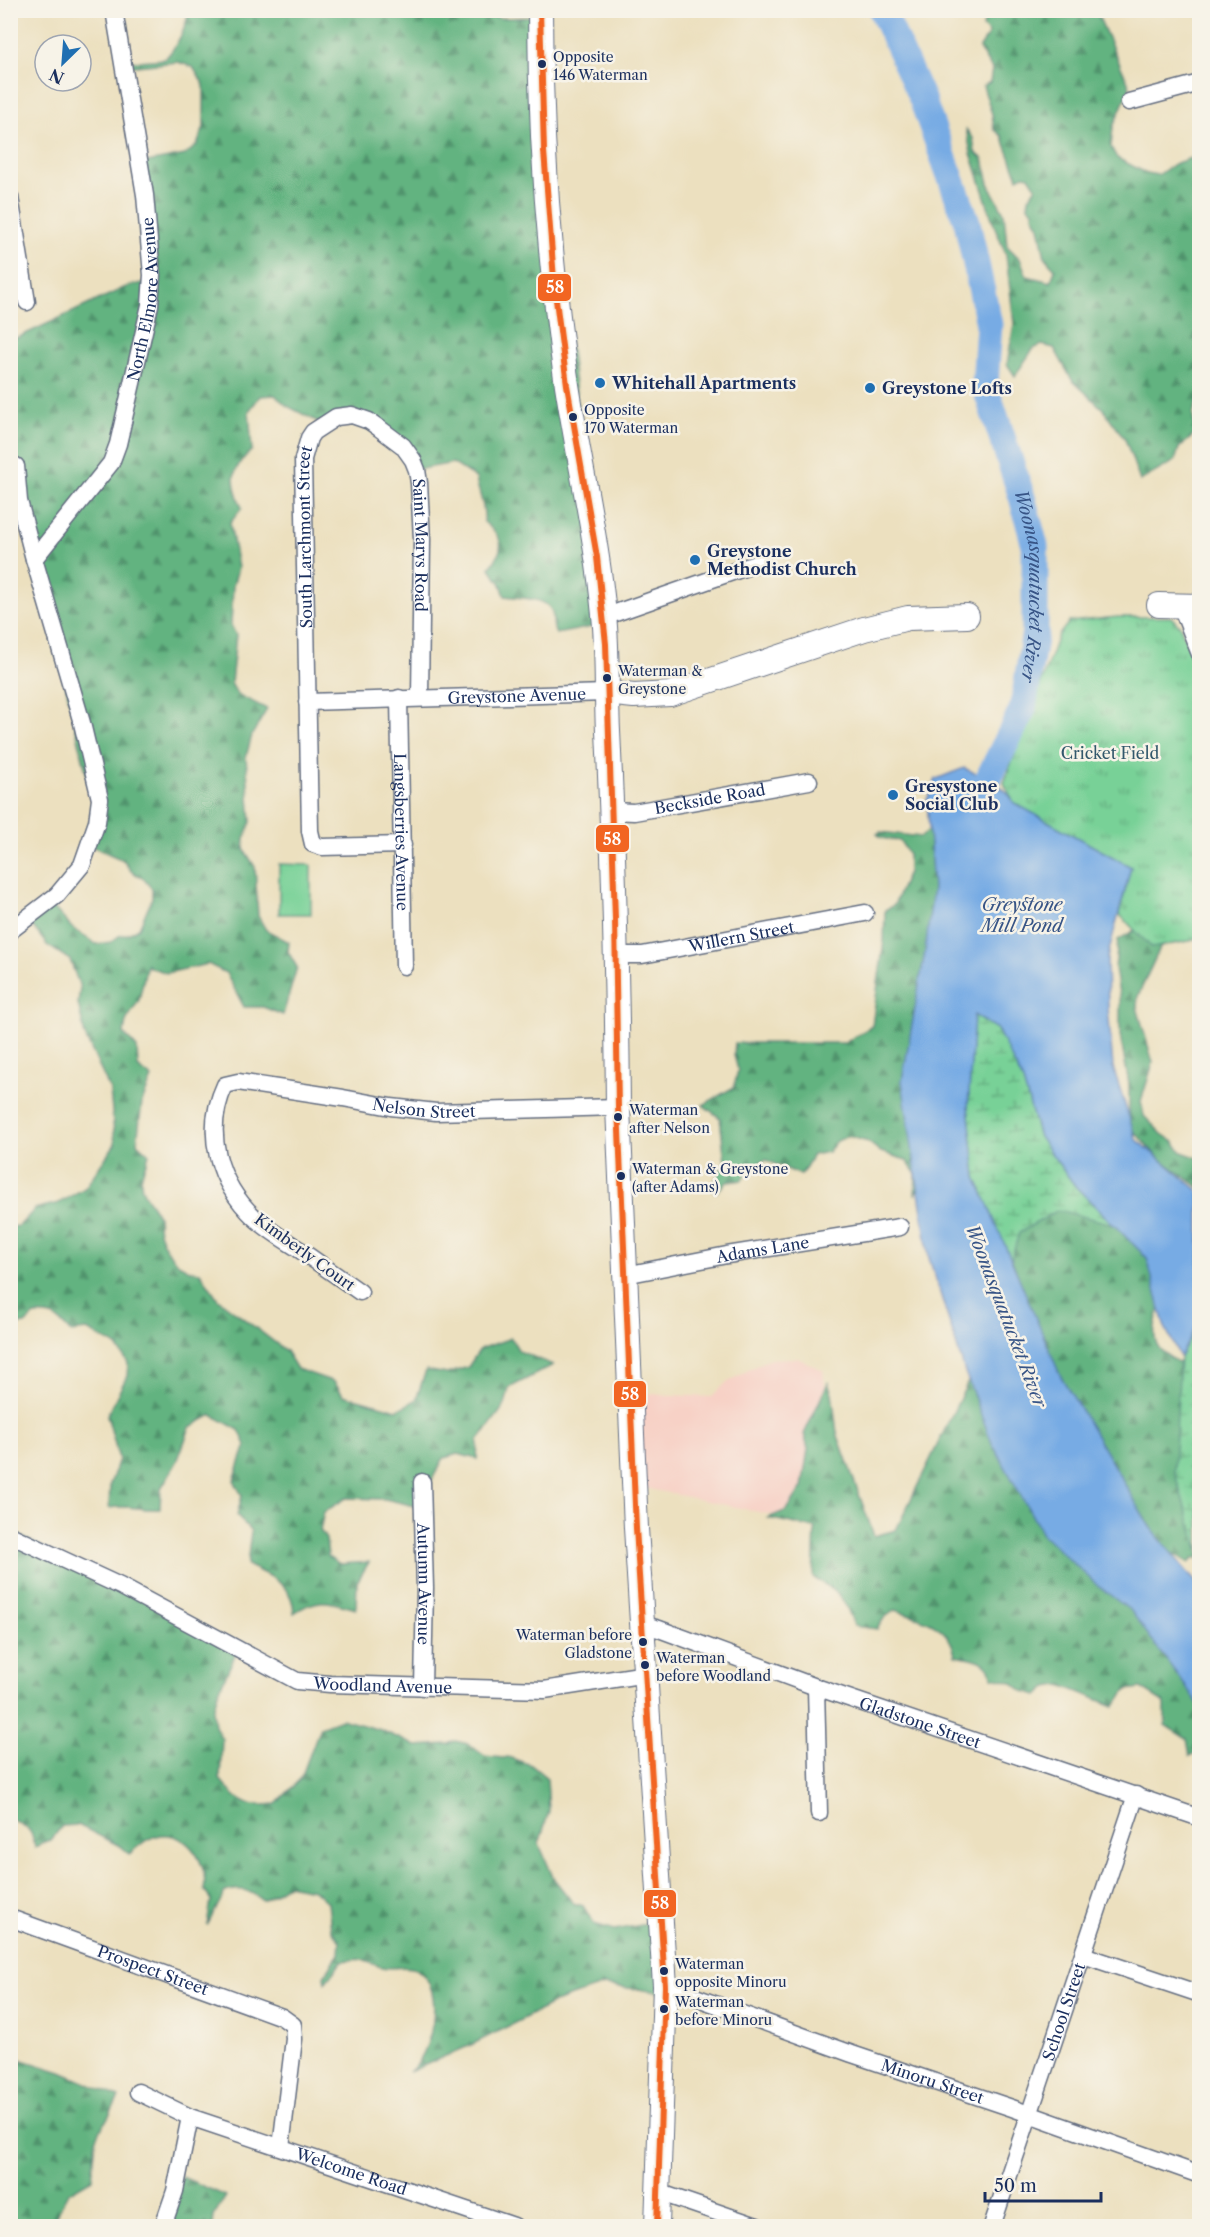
<svg xmlns="http://www.w3.org/2000/svg" width="1210" height="2237" font-family="'Libre Caslon Text',serif">
	<style>
		.built { fill: #f7d1c6 }
		.forest { fill: url(#forest-firs); stroke: #3e716f; stroke-width: 1.5 }
		.wetland { fill: url(#wetland-marsh); stroke: #4a807a; stroke-width: 1.5 }
		.park { fill: url(#park-tufts); stroke: #4a807a; stroke-width: 1.5 }
		.pitch { fill: #78d197; stroke: #4a807a; stroke-width: 1.5 }
		.water { fill: #77abe4; stroke: #496da1; stroke-width: 1.5 }
		.lines { fill: none; stroke-linecap: round; stroke-linejoin: round }
		.river { stroke: #77abe4; stroke-width: 27 }
		.street-casing { stroke: #646d80; stroke-width: 19 }
		.secondary-casing { stroke: #646d80; stroke-width: 26 }
		.street { stroke: #fff; stroke-width: 16 }
		.secondary { stroke: #fff; stroke-width: 24 }
		.bus-1-casing { stroke: #f7f3e8; stroke-width: 10 }
		.bus-1 { stroke: #f26522; stroke-width: 6 }
		.bus-dot { fill: #1b2f5e; stroke: #f7f3e8; stroke-width: 2 }
		.poi-dot { fill: #1f6fb2; stroke: #f7f3e8; stroke-width: 2 }
		.labels { text-anchor: middle; stroke-width: 5; stroke-linejoin: round; paint-order: stroke }
		.bus-label { font-size: 14px; fill: #1b2f5e; stroke: #f7f3e8; text-anchor: start }
		.street-label { font-size: 16px; fill: #1b2f5e; stroke: #f7f3e8 }
		.poi-label { font-size: 16px; font-weight: bold; fill: #1b2f5e; stroke: #f7f3e8; text-anchor: start }
		.park-label { font-size: 16px; fill: #32586c; stroke: #f7f3e8 }
		.water-label { font-size: 18px; font-style: italic; fill: #375486; stroke: #f7f3e8 }
		.line-badge { stroke: #f7f3e8; stroke-width: 2 }
		.badge-label { font-size: 16px; text-anchor: middle; font-weight: bold; fill: #fff }
	</style>
	<defs>
		<pattern id="forest-firs" width="22" height="20" patternUnits="userSpaceOnUse" patternTransform="scale(1.5)"><rect width="22" height="20" fill="#62b380"/><path d="M5 1l3.5 6h-7zM16 11l3.5 6h-7z" fill="#50926c"/></pattern>
		<pattern id="wetland-marsh" width="20" height="14" patternUnits="userSpaceOnUse" patternTransform="scale(1.5)"><rect width="20" height="14" fill="#78d197"/><path d="M1 5h8M5 5V1M11 12h8M15 12V8" fill="none" stroke="#62aa7e"/></pattern>
		<pattern id="park-tufts" width="24" height="20" patternUnits="userSpaceOnUse" patternTransform="scale(1.5)"><rect width="24" height="20" fill="#78d197"/><path d="M3 7l-1-3M5 7V3M7 7l1-3M15 17l-1-3M17 17v-4M19 17l1-3" fill="none" stroke="#62aa7e"/></pattern>
	</defs>
	<rect width="100%" height="100%" fill="#f7f3e8"/>
	<filter id="ink" filterUnits="userSpaceOnUse"><feTurbulence type="fractalNoise" baseFrequency=".0167" numOctaves="2"/><feDisplacementMap in="SourceGraphic" scale="12" xChannelSelector="R" yChannelSelector="G"/><feConvolveMatrix kernelMatrix="1 2 1 2 8 2 1 2 1" color-interpolation-filters="sRGB"/></filter>
	<filter id="wash" filterUnits="userSpaceOnUse"><feTurbulence type="fractalNoise" baseFrequency=".008" numOctaves="4" result="noise"/><feDisplacementMap in="SourceGraphic" scale="24" xChannelSelector="R" yChannelSelector="G"/><feGaussianBlur stdDeviation="1.35" result="paint"/><feColorMatrix in="noise" values="0 0 0 0 0 0 0 0 0 0 0 0 0 0 0 0 0 1.4 0 .05"/><feComposite in="paint" operator="in"/></filter>
	<g filter="url(#wash)">
		<rect width="100%" height="100%" fill="#ece0bf"/>
		<path class="built" d="M797 1358 823 1370 825 1388 804 1434 808 1449 802 1487 787 1510 773 1515 631 1485 630 1393 711 1397 725 1384 750 1369 770 1359Z"/>
		<g class="forest">
			<path d="M480 10 499 18 537 17 539 78 603 625 556 634C551 626 555 617 551 610 545 597 517 598 505 596L501 584 490 568C505 548 505 539 484 522 486 506 478 493 476 478L453 463 416 470 402 448 361 420 322 424 287 406 275 395 260 396 249 411 252 450C229 470 231 482 242 508L230 523 238 568 233 586 231 625 236 635 231 683 237 694 267 709 252 735 246 757 251 822 245 838 244 849 255 867 258 916 266 930 289 942 288 952 297 967 283 1015 263 1007H244L226 973 208 964 167 973 149 967 147 964 139 1000 126 1021 124 1034 137 1048 138 1067 152 1078 142 1102 137 1143 149 1154C147 1162 141 1173 141 1181 141 1195 152 1203 157 1214 160 1219 157 1227 159 1232 165 1251 179 1271 200 1272L218 1299 286 1351 297 1369 334 1382 343 1395 397 1410 416 1400 426 1370 447 1374 468 1367 480 1349 511 1338 519 1351 553 1365 509 1388 505 1405 478 1441 477 1459 458 1454 444 1458 425 1492 424 1508 385 1499 346 1498 324 1512 320 1530 326 1539 328 1556 340 1564 369 1562 357 1582 356 1609C329 1601 319 1596 294 1613 293 1583 270 1577 247 1565L251 1531 237 1515 242 1496 234 1480 246 1445 239 1430 212 1415 190 1427 177 1462 161 1488 160 1509C142 1511 128 1504 109 1508L110 1485 119 1459 107 1415 127 1376 128 1363 117 1346 87 1330 70 1332C57 1317 54 1314 35 1315L25 1324 11 1326V1227L19 1226 35 1209 59 1203 85 1188 115 1144 110 1090 85 1036 78 1003 80 987 70 960 47 945 27 919 50 904 72 928 96 944 111 942 119 936 128 934 139 928 152 898V889L144 879 131 871 123 860 89 845 96 814 35 555 20 470 14 451 11 449V335L17 338 126 287 151 281 141 163 185 155 197 145 204 127V85L193 67 178 62 125 67 124 62 165 59C176 47 187 28 188 11Z"/>
			<path d="M982 11H1096L1130 87 1113 127 1111 147 1117 158 1146 173 1158 175 1174 164 1199 155 1200 397C1193 409 1189 420 1199 431L1179 448 1175 461 1140 481 1125 439 1103 409 1072 380 1054 348 1042 345 1033 349 1015 376 1007 364 1014 324 1006 255 994 225 971 153 966 129 973 138 975 152 983 159 990 187 1004 213 1007 246 1020 259 1027 276 1051 282 1055 269 1045 258 1039 226 1033 216V211L1028 206 1029 198 1036 187 1029 176 1024 175 1018 178 1002 136 994 129 992 114 983 86 990 82 992 69 979 49 989 33 983 27 985 17Z"/>
			<path d="M935 824 926 1173 915 1195 916 1174 906 1160 881 1152 868 1142 848 1136 837 1141 828 1152 813 1155 801 1175 766 1160C753 1164 749 1170 742 1180L727 1182 716 1192 711 1188 725 1162 720 1118 703 1105 734 1087 738 1070 734 1055 735 1043H845L872 1026 884 941 885 910 894 905 908 872V853L900 841 882 838 877 834 880 832 921 837Z"/>
			<path d="M1121 916 1199 939 1163 946 1160 948 1138 996 1137 1007 1153 1063 1141 1101 1144 1116 1162 1134 1174 1142 1182 1152 1199 1158V1187L1159 1158 1129 1126V1084L1120 1035V1001L1115 968 1118 940 1135 930Z"/>
			<path d="M965 1097 1135 1220 1168 1286C1162 1304 1144 1337 1163 1352 1173 1361 1188 1367 1199 1374V1558L1193 1559 1189 1563 1161 1546 1066 1405 1046 1340 1032 1314 1008 1249 989 1220 977 1184Z"/>
			<path d="M981 1355 1126 1591 1199 1694V1751L1190 1756 1187 1739 1165 1725V1703L1141 1688 1127 1690 1114 1706 1061 1685 1047 1687 1038 1695 1023 1691 1012 1682 993 1677C986 1657 973 1659 955 1655 950 1624 921 1618 895 1610L884 1618 877 1629 854 1626C846 1601 838 1589 813 1578L815 1528 768 1518 787 1510 802 1487 808 1449 804 1434 828 1383 832 1393 837 1433 874 1536 896 1530Z"/>
			<path d="M10 1531 239 1646 217 1695 213 1711 215 1726 222 1739 220 1779C240 1804 243 1807 276 1804L301 1778 320 1727 341 1719 381 1730 416 1746 449 1744 455 1741 468 1744 485 1756 503 1758 508 1757 531 1765 547 1778 549 1811 539 1844 554 1879 573 1903 583 1906 594 1924 615 1930 658 1922 666 1993 604 1985 560 2000 473 2044 409 2072C431 2056 443 1998 425 1977 411 1960 397 1971 382 1967 361 1961 366 1957 342 1961L325 1983 324 1976 339 1954 340 1941 331 1930 328 1903 314 1890 287 1885 263 1900C249 1891 241 1886 225 1892L207 1926 211 1900 204 1890C209 1865 189 1832 161 1835 147 1837 139 1846 129 1854L122 1847 78 1825 62 1826 51 1840 41 1843 35 1848C32 1828 28 1828 11 1819Z"/>
			<path d="M10 2056 61 2072 119 2097 96 2139 92 2179 68 2193 50 2226H11Z"/>
			<path d="M182 2177 226 2196 214 2216 213 2225 166 2226Z"/>
		</g>
		<g class="wetland">
			<path d="M974 1015 997 1029 1023 1081 1039 1137 1076 1187 1113 1224 1058 1210 1019 1233 1011 1260 976 1177 968 1107Z"/>
			<path d="M1199 1321 1200 1322 1199 1552 1174 1471 1180 1357Z"/>
		</g>
		<path class="park" d="M1118 617H1171L1180 626 1199 674V939L1152 948 1119 914 1131 867 1014 803 1004 783 1058 636 1069 622Z"/>
		<path class="pitch" d="M279 864 311 865V914H279Z"/>
		<path class="water" d="M964 768C982 777 1006 784 1014 803L1131 867 1107 958 1108 1007 1113 1067 1136 1139 1199 1191V1321L1180 1357 1164 1325 1147 1258 1076 1187 1039 1137 1023 1081 997 1029 974 1015 968 1107 976 1177 1060 1375 1150 1527 1199 1586V1705L1131 1611 1097 1585 1043 1535 992 1443 966 1375 929 1258 902 1081 925 952 933 888 927 800 936 779Z"/>
		<g class="lines">
			<path class="river" id="s1" d="M882 10 922 99 967 222 989 324 985 386 1022 497 1035 546V632L1023 708 972 812"/>
		</g>
	</g>
	<g filter="url(#ink)">
		<g class="lines">
			<defs>
				<g id="street">
					<path d="M1129 102 1200 83"/>
					<path d="M10 197 27 302"/>
					<path id="s2" d="M34 559 111 463 118 444 150 305 152 275 145 195 114 10"/>
					<path d="M1181 606 1200 654"/>
					<path d="M604 617 761 562"/>
					<path id="s3" d="M399 698 404 966"/>
					<path id="s4" d="M307 702 606 693"/>
					<path id="s5" d="M611 811 634 812 809 781"/>
					<path id="s6" d="M403 845 322 847 313 844 310 831 303 459 309 438 313 432 336 417 352 415 369 421 379 428 403 446 413 460 417 470 419 483 422 539 420 697"/>
					<path d="M10 931 57 895 82 865 97 822 100 799 82 723 34 559 19 501 16 466"/>
					<path id="s7" d="M615 955H642L865 913"/>
					<path id="s8" d="M625 1275 727 1255 900 1227"/>
					<path id="s9" d="M360 1292C340 1278 320 1264 300 1250 285 1240 268 1230 255 1218 218 1183 203 1132 225 1085L238 1082 343 1098 391 1107 436 1112 618 1107"/>
					<path id="s10" d="M422 1482 425 1588 423 1687"/>
					<path id="s11" d="M10 1535 120 1586 297 1681 330 1684 544 1690 646 1674"/>
					<path id="s12" d="M641 1624 659 1629 816 1687 1200 1818"/>
					<path d="M816 1687 819 1813"/>
					<path id="s13" d="M10 1918 282 2017 293 2025 294 2039 281 2147"/>
					<path d="M1083 1955 1200 1994"/>
					<path id="s14" d="M665 1986 852 2054 1012 2108 1200 2175"/>
					<path id="s15" d="M138 2092 190 2117 514 2226"/>
					<path d="M658 2192 757 2226"/>
					<path d="M163 2226 175 2191 190 2117"/>
					<path id="s16" d="M992 2226 1136 1795"/>
				</g>
				<g id="secondary">
					<path d="M540 10C540 136 549 261 567 385 579 462 597 538 604 615 608 653 606 693 608 731 614 856 617 982 618 1107L636 1528 665 1986 657 2226"/>
					<path d="M1159 605 1200 606"/>
					<path d="M606 693 634 696 670 694 864 629 908 618 967 616"/>
				</g>
			</defs>
			<use href="#street" class="street-casing"/>
			<use href="#secondary" class="secondary-casing"/>
			<use href="#street" class="street"/>
			<use href="#secondary" class="secondary"/>
			<defs>
				<path id="bus-1" d="M540 10 544 151 555 292 567 385 597 557 606 644 615 919 618 1107 636 1528 665 1986 657 2226"/>
			</defs>
			<use href="#bus-1" class="bus-1-casing"/>
			<use href="#bus-1" class="bus-1"/>
		</g>
	</g>
	<g class="bus-dot">
		<circle cx="542" cy="64" r="5"/>
		<circle cx="573" cy="417" r="5"/>
		<circle cx="607" cy="678" r="5"/>
		<circle cx="618" cy="1117" r="5"/>
		<circle cx="621" cy="1176" r="5"/>
		<circle cx="643" cy="1642" r="5"/>
		<circle cx="645" cy="1665" r="5"/>
		<circle cx="664" cy="1971" r="5"/>
		<circle cx="664" cy="2009" r="5"/>
	</g>
	<g class="poi-dot">
		<circle cx="600" cy="383" r="6"/>
		<circle cx="870" cy="388" r="6"/>
		<circle cx="695" cy="560" r="6"/>
		<circle cx="893" cy="795" r="6"/>
	</g>
	<g class="labels">
		<g class="bus-label">
			<text x="553" y="62">Opposite<tspan x="553" dy="18">146 Waterman</tspan></text>
			<text x="584" y="415">Opposite<tspan x="584" dy="18">170 Waterman</tspan></text>
			<text x="618" y="676">Waterman &amp;<tspan x="618" dy="18">Greystone</tspan></text>
			<text x="629" y="1115">Waterman<tspan x="629" dy="18">after Nelson</tspan></text>
			<text x="632" y="1174">Waterman &amp; Greystone<tspan x="632" dy="18">(after Adams)</tspan></text>
			<text x="632" y="1640" text-anchor="end">Waterman before<tspan x="632" dy="18">Gladstone</tspan></text>
			<text x="656" y="1663">Waterman<tspan x="656" dy="18">before Woodland</tspan></text>
			<text x="675" y="1969">Waterman<tspan x="675" dy="18">opposite Minoru</tspan></text>
			<text x="675" y="2007">Waterman<tspan x="675" dy="18">before Minoru</tspan></text>
		</g>
		<g class="street-label">
			<text dy="6" stroke="none"><textPath href="#s2" startOffset="291">North Elmore Avenue</textPath></text>
			<text dy="6" stroke="none"><textPath href="#s6" startOffset="398">South Larchmont Street</textPath></text>
			<text dy="6" stroke="none"><textPath href="#s6" startOffset="712">Saint Marys Road</textPath></text>
			<text dy="6" stroke="none"><textPath href="#s4" startOffset="210">Greystone Avenue</textPath></text>
			<text dy="6" stroke="none"><textPath href="#s5" startOffset="100">Beckside Road</textPath></text>
			<text dy="6" stroke="none"><textPath href="#s3" startOffset="134">Langsberries Avenue</textPath></text>
			<text dy="6" stroke="none"><textPath href="#s7" startOffset="128">Willern Street</textPath></text>
			<text dy="6" stroke="none"><textPath href="#s9" startOffset="476">Nelson Street</textPath></text>
			<text dy="6" stroke="none"><textPath href="#s8" startOffset="140">Adams Lane</textPath></text>
			<text transform="translate(305 1252) rotate(36)" y="6">Kimberly Court</text>
			<text dy="6" stroke="none"><textPath href="#s10" startOffset="102">Autumn Avenue</textPath></text>
			<text dy="6" stroke="none"><textPath href="#s11" startOffset="408">Woodland Avenue</textPath></text>
			<text dy="6" stroke="none"><textPath href="#s12" startOffset="296">Gladstone Street</textPath></text>
			<text dy="6" stroke="none"><textPath href="#s13" startOffset="152">Prospect Street</textPath></text>
			<text dy="6" stroke="none"><textPath href="#s16" startOffset="226">School Street</textPath></text>
			<text dy="6" stroke="none"><textPath href="#s14" startOffset="284">Minoru Street</textPath></text>
			<text dy="6" stroke="none"><textPath href="#s15" startOffset="228">Welcome Road</textPath></text>
		</g>
		<g class="poi-label">
			<text x="612" y="389">Whitehall Apartments</text>
			<text x="882" y="394">Greystone Lofts</text>
			<text x="707" y="557">Greystone<tspan x="707" dy="18">Methodist Church</tspan></text>
			<text x="905" y="792">Gresystone<tspan x="905" dy="18">Social Club</tspan></text>
		</g>
		<g class="park-label">
			<text x="1110" y="759">Cricket Field</text>
		</g>
		<g class="water-label">
			<text dy="6" stroke="none"><textPath href="#s1" startOffset="602">Woonasquatucket River</textPath></text>
			<text x="1022" y="911">Greystone<tspan x="1022" dy="21">Mill Pond</tspan></text>
			<text transform="translate(1006 1316) rotate(69)" y="6">Woonasquatucket River</text>
		</g>
	</g>
	<g class="line-badge">
		<rect x="537" y="273" width="35" height="29" rx="6" fill="#f26522"/>
		<rect x="595" y="824" width="35" height="29" rx="6" fill="#f26522"/>
		<rect x="613" y="1380" width="34" height="28" rx="6" fill="#f26522"/>
		<rect x="643" y="1889" width="34" height="29" rx="6" fill="#f26522"/>
	</g>
	<g class="badge-label">
		<text x="555" y="293">58</text>
		<text x="612" y="845">58</text>
		<text x="630" y="1400">58</text>
		<text x="660" y="1909">58</text>
	</g>
	<rect width="1210" height="2237" fill="none" stroke="#f7f3e8" stroke-width="36"/>
	<g transform="translate(63 63) rotate(205)"><circle r="28" fill="#f7f3e8" stroke="#9fa5b1" stroke-width="1.5"/>
	<path d="M0-4.5L10 22L0 15L-10 22Z" fill="#1f6fb2"/>
	<text y="-9" font-size="16" font-weight="bold" text-anchor="middle" fill="#1b2f5e">N</text>
	</g>
	<path d="M985 2192v9h116v-9" fill="none" stroke="#1b2f5e" stroke-width="3"/>
	<text x="994" y="2192" font-size="18" fill="#1b2f5e" stroke="#f7f3e8" stroke-width="4.5" paint-order="stroke">50 m</text>
</svg>
